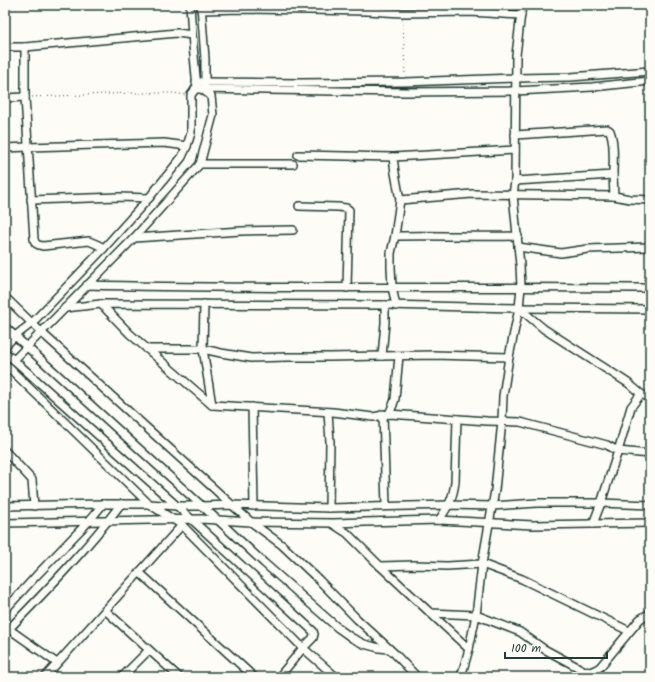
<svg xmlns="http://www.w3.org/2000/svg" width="655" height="682" font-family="Kalam,sans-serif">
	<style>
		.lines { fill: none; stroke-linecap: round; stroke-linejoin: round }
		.minor-casing { stroke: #1f3d34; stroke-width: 10 }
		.path { stroke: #1f3d34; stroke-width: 1; stroke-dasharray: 1 3; stroke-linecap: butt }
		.minor { stroke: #fdfcf7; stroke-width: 7 }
	</style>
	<rect width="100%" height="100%" fill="#fdfcf7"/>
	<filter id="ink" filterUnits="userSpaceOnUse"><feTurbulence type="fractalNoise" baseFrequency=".025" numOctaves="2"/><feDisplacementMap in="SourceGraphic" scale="8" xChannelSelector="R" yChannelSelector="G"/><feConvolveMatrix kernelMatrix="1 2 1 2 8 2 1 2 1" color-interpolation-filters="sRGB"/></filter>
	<g filter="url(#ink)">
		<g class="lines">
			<defs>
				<g id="minor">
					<path d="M201 10 243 9 367 11 402 13 470 12 521 15"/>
					<path d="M5 47H25V97L34 239C35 244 37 245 43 246L89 241 96 244 104 248"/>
					<path d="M25 47 177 33 192 35"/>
					<path d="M196 82 301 83 405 82 516 78 570 77 650 71"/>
					<path d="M195 89 406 92 515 91 592 87 650 81"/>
					<path d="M5 98 25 97"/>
					<path d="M5 148 28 147 164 143 187 146"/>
					<path d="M298 155 393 157"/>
					<path d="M200 164H293"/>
					<path d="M613 175 614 196"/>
					<path d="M515 181 613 175C613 161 615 144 610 131L607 129 515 135"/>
					<path d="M31 200 119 197 149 198"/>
					<path d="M400 200 472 194 614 196 630 199 650 200"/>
					<path d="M299 206 338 207 346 208 349 210 347 288"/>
					<path d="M395 236C436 235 477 237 518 236"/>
					<path d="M134 238 241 231 293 230"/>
					<path d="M518 247 561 253 588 249 650 247"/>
					<path d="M87 285C275 290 462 286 650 288"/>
					<path d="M5 297 41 332 232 505 251 522 282 545 318 579 357 619 394 653 417 677"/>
					<path d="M101 304 130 334 212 405 333 412 373 417 389 414 487 421 520 422 607 445 618 451 631 407 641 394 628 383 544 329 519 308"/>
					<path d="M204 304 203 349 212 405"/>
					<path d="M396 306 392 287 391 267V253L395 236 400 200 395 173 393 157 515 150"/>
					<path d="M65 308 101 304 385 305 519 308 650 309"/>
					<path d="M5 327 202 506 219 521 264 563 338 628 352 638 364 644 379 648 389 649"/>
					<path d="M5 346 15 336 32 323 104 248 149 198 182 157 187 146 191 133V95L197 87 192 35 190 5"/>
					<path d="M147 349H203L221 353 251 358 288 357H330L433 355 509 357"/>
					<path d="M5 352 177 506 313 631 314 634 313 638 303 648 279 677"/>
					<path d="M382 356 385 323V305"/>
					<path d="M14 360 134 238 200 164 213 115 211 96 203 90 205 82V59L201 5"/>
					<path d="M5 364 149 504 182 525 303 648 336 677"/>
					<path d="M641 394 650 398"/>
					<path d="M252 407 254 506"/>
					<path d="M328 412 330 442 329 508"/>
					<path d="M383 414 386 506"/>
					<path d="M389 414 393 405 395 399 399 356"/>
					<path d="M5 451 32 480 34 506"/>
					<path d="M5 506 103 504"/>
					<path d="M439 520C448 507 453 499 455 482L457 419"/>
					<path d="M5 523 201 519 251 522 333 523 365 522 439 520 533 525 650 523"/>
					<path d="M333 524 347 533 380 566 414 565 447 566 482 564 522 579 629 631"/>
					<path d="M593 524 601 503 618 451 650 454"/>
					<path d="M380 566 469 649"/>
					<path d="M139 572 254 677"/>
					<path d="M5 610 36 576 89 521 103 504H149L177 506H202L232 505 329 508 449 505 492 506 537 503H601L650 505"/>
					<path d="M105 610 179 677"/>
					<path d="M430 613 476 615 520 632 544 649 583 670 590 672 595 670 600 667 640 619 650 613"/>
					<path d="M9 629 57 663"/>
					<path d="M5 633C46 591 86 550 121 504"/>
					<path d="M45 677 182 525"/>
					<path d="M122 677 149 650"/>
					<path d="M461 677 469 649 476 615 482 564 495 490 502 421 503 396 509 357 519 308 521 287 520 265 513 195 515 181 516 55 522 5"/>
				</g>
			</defs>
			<use href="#minor" class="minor-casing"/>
			<g class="path">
				<path d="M403 20 405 75"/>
				<path d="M32 97 134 93H174L185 95"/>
			</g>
			<use href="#minor" class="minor"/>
		</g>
	</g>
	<rect width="655" height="682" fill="none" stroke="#fdfcf7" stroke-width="20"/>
	<rect x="10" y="10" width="635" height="662" fill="none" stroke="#1f3d34" stroke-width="1.5" filter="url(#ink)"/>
	<path d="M505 652v6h102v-6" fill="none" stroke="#1f3d34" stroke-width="2"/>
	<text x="511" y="652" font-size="12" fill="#1f3d34" stroke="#fdfcf7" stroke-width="3" paint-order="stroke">100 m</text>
</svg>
